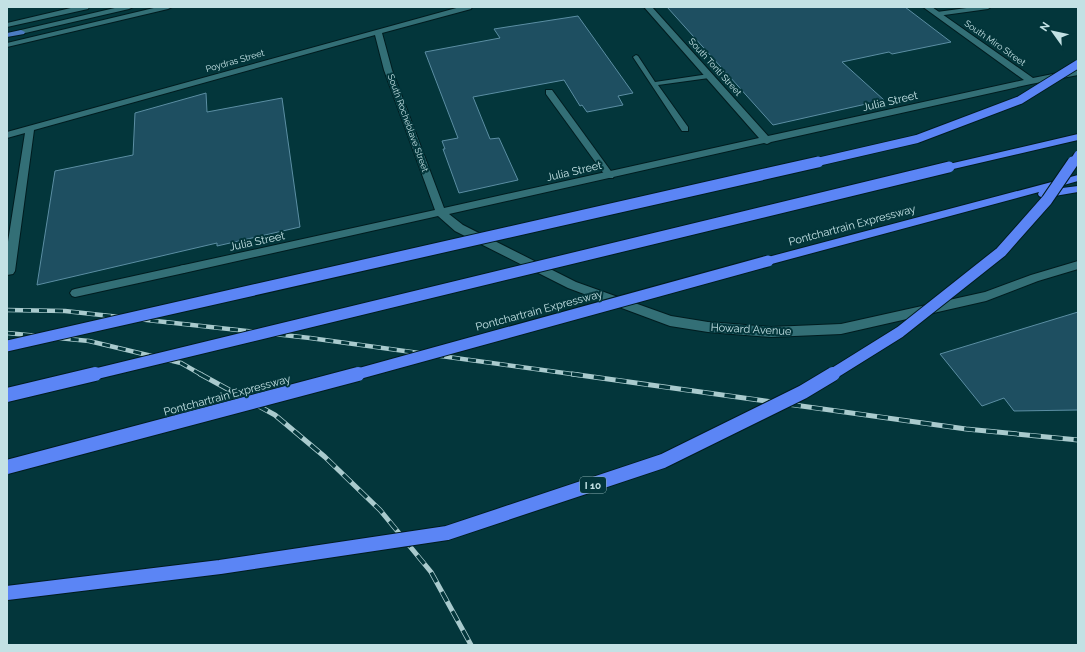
<svg xmlns="http://www.w3.org/2000/svg" width="1085" height="652" font-family="Raleway,sans-serif">
	<style>
		.building { fill: #1e4f61; stroke: #5b8ea3 }
		.lines { fill: none; stroke-linecap: round; stroke-linejoin: round }
		.lane-casing { stroke: #001c1f; stroke-width: 2 }
		.street-casing { stroke: #001c1f; stroke-width: 2 }
		.secondary-casing { stroke: #001c1f; stroke-width: 2 }
		.primary-casing { stroke: #001c1f; stroke-width: 2 }
		.highway-casing { stroke: #001c1f; stroke-width: 2 }
		.lane { fill: #336f76; fill-rule: evenodd }
		.street { fill: #336f76; fill-rule: evenodd }
		.secondary { fill: #336f76; fill-rule: evenodd }
		.primary { fill: #4b7cc2; fill-rule: evenodd }
		.highway { fill: #5b85f5; fill-rule: evenodd }
		.rail-far1-casing { stroke: #a9cacd; stroke-width: 4.5 }
		.rail-casing { stroke: #a9cacd; stroke-width: 5 }
		.rail-far1 { stroke: #03363b; stroke-width: 3; stroke-dasharray: 8; stroke-linecap: butt }
		.rail { stroke: #03363b; stroke-width: 3.5; stroke-dasharray: 11; stroke-linecap: butt }
		.highway-bridge-far2-casing { stroke: #001c1f; stroke-width: 10; stroke-linecap: butt }
		.highway-bridge-far1-casing { stroke: #001c1f; stroke-width: 13; stroke-linecap: butt }
		.highway-bridge-casing { stroke: #001c1f; stroke-width: 16; stroke-linecap: butt }
		.highway-bridge-far2 { stroke: #5b85f5; stroke-width: 8 }
		.highway-bridge-far1 { stroke: #5b85f5; stroke-width: 11 }
		.highway-bridge { stroke: #5b85f5; stroke-width: 14 }
		.labels { text-anchor: middle; stroke-width: 4; stroke-linejoin: round; paint-order: stroke }
		.far-street-label { font-size: 9px; fill: #c3e1e4; stroke: #03363b }
		.shield { fill: #03363b; stroke: #89aeb1; stroke-width: 1 }
		.shield-label { font-size: 10px; font-weight: bold; fill: #c3e1e4 }
		.street-label { font-size: 11px; fill: #c3e1e4; stroke: #03363b }
	</style>
	<rect width="100%" height="100%" fill="#03363b"/>
	<g class="building">
		<path d="M667 7H905L951 42 892 54 889 52 842 62 884 100 773 125Z"/>
		<path d="M578 16 633 93 618 96 623 105 587 112 582 105 580 106 564 80 473 97 490 139 499 138 518 180 459 193 443 149H445L442 141 458 138 425 52 500 38 494 29Z"/>
		<path d="M206 93 207 112 282 98 300 227 217 246V243L37 285 55 171 133 155 135 113Z"/>
		<path d="M1078 312V410L1014 411 1004 398 982 406 940 354Z"/>
	</g>
	<g class="lines">
		<defs>
			<g id="lane">
				<path d="M974 7H991L988 9 937 16 934 14 937 12Z"/>
				<path d="M636 55 638 56 655 82 709 74 713 76 709 78 658 85 688 127V131H682L633 57Z"/>
				<path d="M546 90H552L613 174 614 176 613 178H607L546 94Z"/>
				<path d="M184 265 189 269 184 273 75 297 72 296 70 293 72 290 75 289Z"/>
			</g>
			<path id="street" d="M460 7H472L471 9 382 33 392 70 444 208 759 138 644 7H652L768 136 1024 80 923 7H932L1033 78 1078 69V75L1031 84 771 142 767 144 764 143 449 214 463 225 576 282 671 316 708 322 771 327 841 324 985 292 1031 275 1078 261V269L1038 281 986 301 841 334 771 337 708 332 670 326 568 288 455 231 438 216 184 273 180 272 178 269 180 266 184 265 435 210 384 70 375 35 34 130 15 271 13 274 7 275V248L25 133 7 138V132Z"/>
			<g id="secondary">
				<path d="M75 7H89L88 9 7 27V23Z"/>
				<path d="M119 7H133L129 9 21 34 17 32 21 30Z"/>
				<path d="M158 7H172L168 9 7 47V43Z"/>
			</g>
			<path id="primary" d="M21 30 25 32 24 34 7 37V33Z"/>
			<g id="highway">
				<path d="M1078 134V140L949 170 944 167 949 164Z"/>
				<path d="M1078 175V181L1046 190 1078 186V192L1043 198 1039 196 1038 194 1039 192 768 265 764 264 762 261 764 258 768 257Z"/>
			</g>
		</defs>
		<use href="#lane" class="lane-casing"/>
		<use href="#street" class="street-casing"/>
		<use href="#secondary" class="secondary-casing"/>
		<use href="#primary" class="primary-casing"/>
		<use href="#highway" class="highway-casing"/>
		<use href="#lane" class="lane"/>
		<use href="#street" class="street"/>
		<use href="#secondary" class="secondary"/>
		<use href="#primary" class="primary"/>
		<use href="#highway" class="highway"/>
		<defs>
			<g id="rail-far1">
				<path d="M7 310 65 311 310 338 579 375"/>
				<path d="M7 333 89 341 181 363 202 375"/>
			</g>
			<g id="rail">
				<path d="M200 374 275 415 325 457 380 510 431 572 471 645"/>
				<path d="M572 374 966 429 1078 440"/>
			</g>
		</defs>
		<use href="#rail-far1" class="rail-far1-casing"/>
		<use href="#rail" class="rail-casing"/>
		<use href="#rail-far1" class="rail-far1"/>
		<use href="#rail" class="rail"/>
		<defs>
			<g id="highway-bridge-far2">
				<path d="M813 163 917 139 1020 100 1078 64"/>
				<path d="M1073 163 1078 155"/>
			</g>
			<g id="highway-bridge-far1">
				<path d="M7 346 818 162"/>
				<path d="M91 375 949 167"/>
				<path d="M354 375 768 261"/>
				<path d="M831 375 900 332 1001 252 1047 200 1073 162"/>
			</g>
			<g id="highway-bridge">
				<path d="M7 395 95 374"/>
				<path d="M7 467 358 374"/>
				<path d="M7 593 220 567 447 533 663 461 803 392 833 374"/>
			</g>
		</defs>
		<use href="#highway-bridge-far2" class="highway-bridge-far2-casing"/>
		<use href="#highway-bridge-far1" class="highway-bridge-far1-casing"/>
		<use href="#highway-bridge" class="highway-bridge-casing"/>
		<use href="#highway-bridge-far2" class="highway-bridge-far2"/>
		<use href="#highway-bridge-far1" class="highway-bridge-far1"/>
		<use href="#highway-bridge" class="highway-bridge"/>
	</g>
	<g class="labels">
		<g class="far-street-label">
			<text transform="translate(995 43) rotate(35)" y="3">South Miro Street</text>
			<text transform="translate(235 61) rotate(-16)" y="3">Poydras Street</text>
			<text transform="translate(715 67) rotate(48)" y="3">South Tonti Street</text>
			<text transform="translate(408 123) rotate(70)" y="3">South Rocheblave Street</text>
		</g>
		<rect class="shield" x="580" y="477" width="26" height="16" rx="3"/>
		<g class="shield-label">
			<text x="593" y="489">I 10</text>
		</g>
		<g class="street-label">
			<text transform="translate(890 101) rotate(-13)" y="4">Julia Street</text>
			<text transform="translate(574 171) rotate(-13)" y="4">Julia Street</text>
			<text transform="translate(852 225) rotate(-15)" y="4">Pontchartrain Expressway</text>
			<text transform="translate(257 241) rotate(-12)" y="4">Julia Street</text>
			<text transform="translate(539 310) rotate(-15)" y="4">Pontchartrain Expressway</text>
			<text transform="translate(751 329) rotate(3)" y="4">Howard Avenue</text>
			<text transform="translate(227 395) rotate(-15)" y="4">Pontchartrain Expressway</text>
		</g>
	</g>
	<rect width="1085" height="652" fill="none" stroke="#c3e1e4" stroke-width="16"/>
	<g transform="translate(1053 32) rotate(303)" stroke="#03363b" stroke-width="3" paint-order="stroke">
	<path d="M0-3L7 15L0 10L-7 15Z" fill="#c3e1e4"/>
	<text y="-6" font-size="11" font-weight="bold" text-anchor="middle" fill="#c3e1e4">N</text>
	</g>
</svg>
